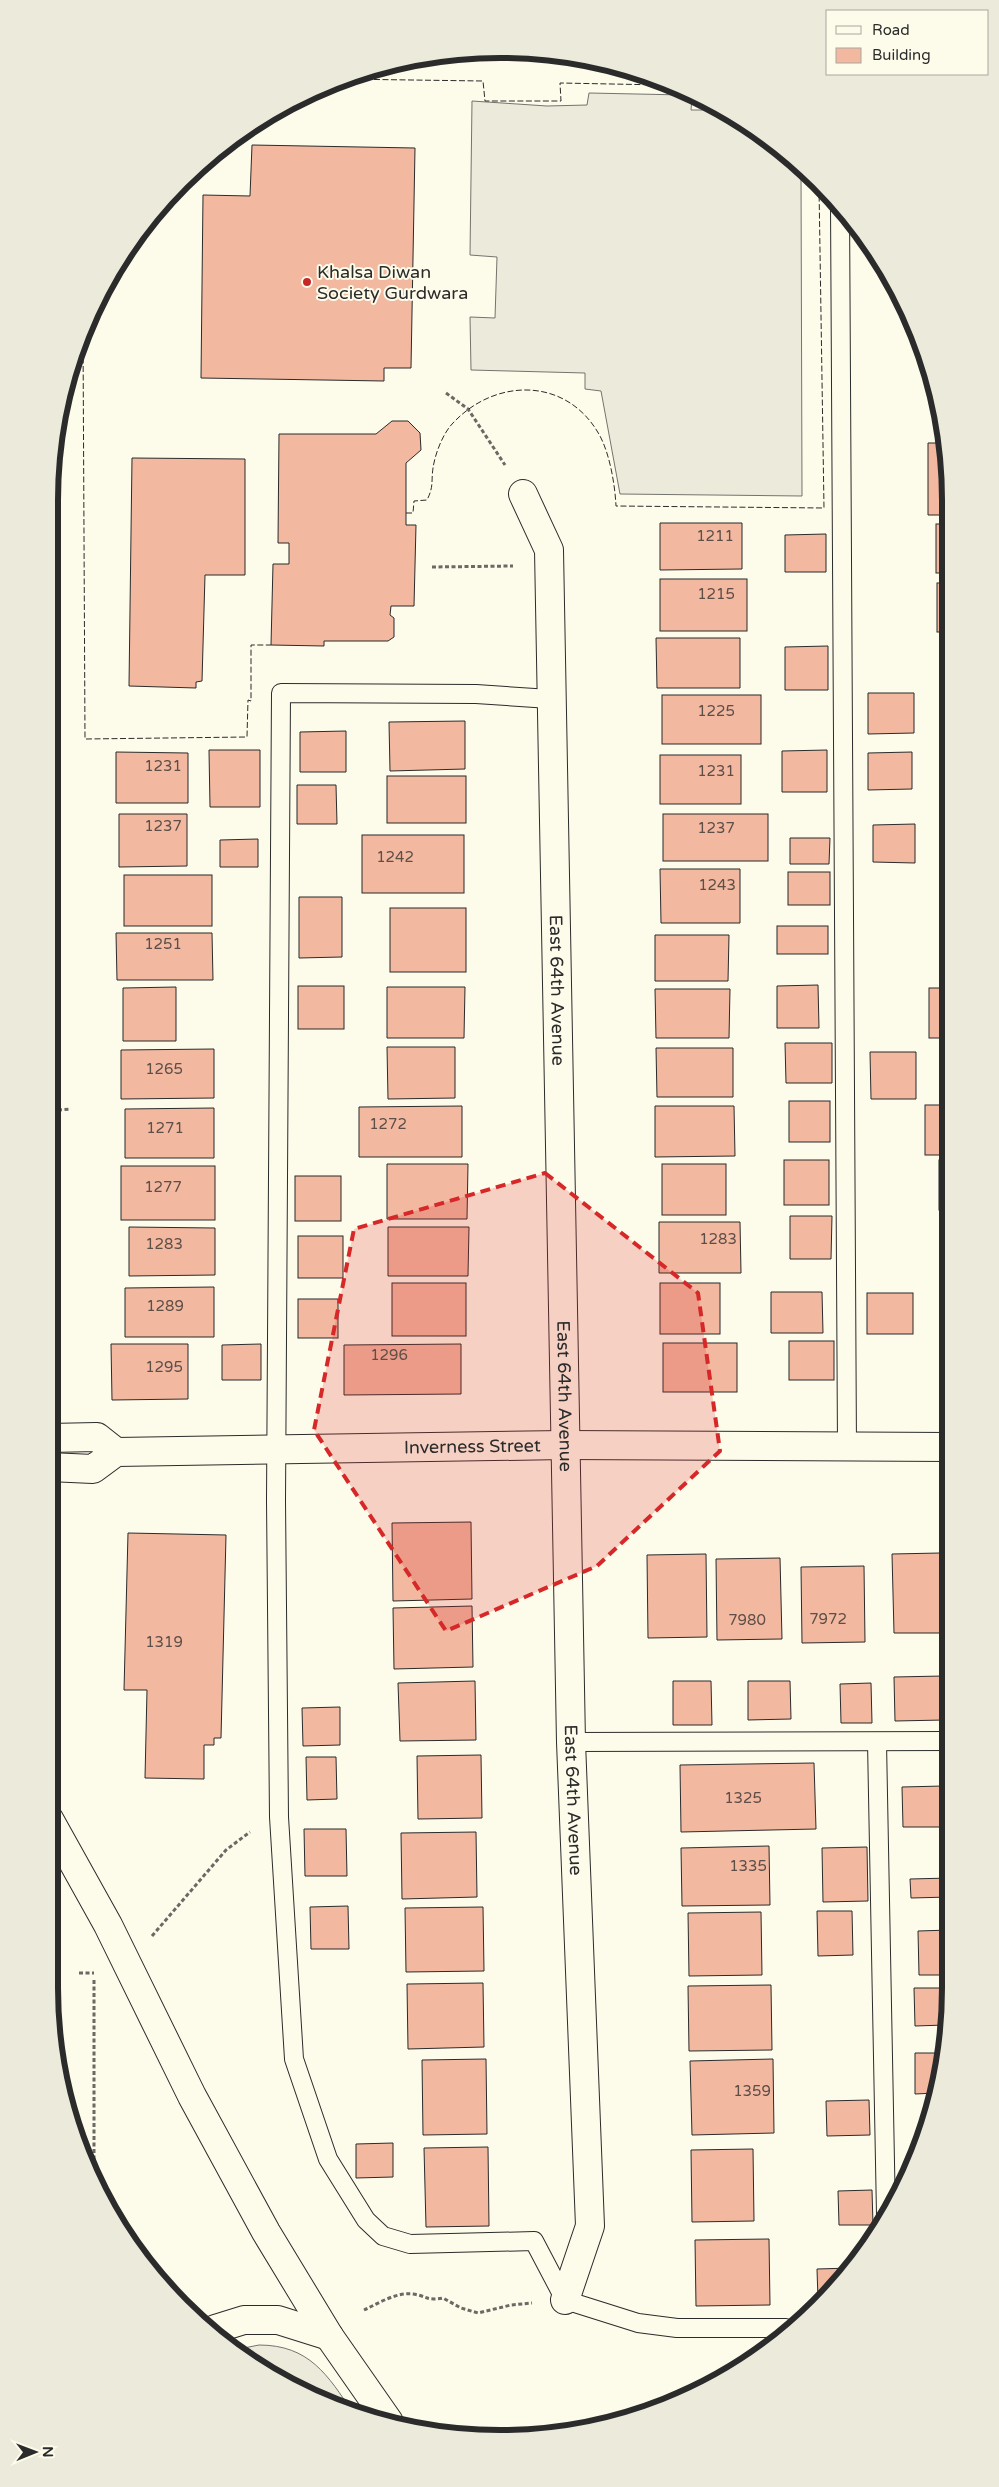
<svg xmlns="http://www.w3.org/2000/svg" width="999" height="2487" font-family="'Varela Round',sans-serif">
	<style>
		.green { fill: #ecebdb; stroke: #74746e }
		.parking { fill: #eceadb; stroke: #74746e }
		.building { fill: #f2b8a0; stroke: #2b2b2b }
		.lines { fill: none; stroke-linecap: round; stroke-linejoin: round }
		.lane-casing { stroke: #2b2b2b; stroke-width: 20 }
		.street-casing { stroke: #2b2b2b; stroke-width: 30 }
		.secondary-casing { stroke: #2b2b2b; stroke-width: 30 }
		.primary-casing { stroke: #2b2b2b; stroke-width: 30 }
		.path { stroke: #6a6964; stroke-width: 3; stroke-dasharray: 4 2.5; stroke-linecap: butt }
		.lane { stroke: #fdfbea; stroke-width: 18 }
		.street { stroke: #fdfbea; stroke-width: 28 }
		.secondary { stroke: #fdfbea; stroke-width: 28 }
		.primary { stroke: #fdfbea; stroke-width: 28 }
		.fence { stroke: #2b2b2b; stroke-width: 1; stroke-dasharray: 6 2.5; stroke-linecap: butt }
		.marked { fill: #d62828; fill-opacity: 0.2; stroke: #d62828; stroke-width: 4; stroke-dasharray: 10 6; stroke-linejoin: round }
		.poi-dot { fill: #c62828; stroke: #fdfbea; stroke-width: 2 }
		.labels { text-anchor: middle; stroke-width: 4; stroke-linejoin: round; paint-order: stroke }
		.number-label { font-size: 15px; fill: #5d4e48 }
		.poi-label { font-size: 18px; fill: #2b2b2b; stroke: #fdfbea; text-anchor: start }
		.street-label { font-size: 18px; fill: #2b2b2b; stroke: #fdfbea }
		.rim { fill: none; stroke: #2b2b2b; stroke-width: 6 }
	</style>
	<rect width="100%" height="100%" fill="#fdfbea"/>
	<path class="green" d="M259 2345C309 2345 328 2375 353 2413L274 2378 239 2349Z"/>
	<path class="parking" d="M589 93 684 95 692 98 691 110H718L750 125 801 169 802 496 620 494 601 391 585 389V373L471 370 470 317 495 318 497 257 470 255 472 101 547 106 587 105Z"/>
	<g class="building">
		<path d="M252 145 415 148 411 368H384V381L201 378 203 195 250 196Z"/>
		<path d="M392 421H408L420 433 421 450 406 463V525H416L414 606H391L390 615 394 618V637L388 641H324V646L271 645 273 564H289V543H278L279 434H376Z"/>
		<path d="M928 443H946L947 515H928Z"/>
		<path d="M132 458 245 459V575H205L202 681 196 682V688L129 686Z"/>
		<path d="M660 523H742V569L660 570Z"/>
		<rect x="936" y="524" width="11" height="49"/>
		<path d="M826 534V572H785V535Z"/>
		<rect x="660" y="579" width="87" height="52"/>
		<rect x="937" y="583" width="10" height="49"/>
		<path d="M656 638H740V688H657Z"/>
		<rect x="940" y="640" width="7" height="50"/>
		<path d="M828 646V690H785V647Z"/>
		<path d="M868 693H914V733L868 734Z"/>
		<rect x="662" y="695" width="99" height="49"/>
		<path d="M465 721V769L390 771 389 722Z"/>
		<path d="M346 731V772H300V732Z"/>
		<path d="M209 750H260V807H210Z"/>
		<path d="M827 750V792H782V751Z"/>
		<path d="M116 752 188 753V803H116Z"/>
		<path d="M912 752V789L868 790V753Z"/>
		<rect x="660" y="755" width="81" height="49"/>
		<rect x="387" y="776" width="79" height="47"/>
		<path d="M297 785H336L337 824H297Z"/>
		<path d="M119 814H187V866L119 867Z"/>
		<rect x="663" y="814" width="105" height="47"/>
		<path d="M915 824V863L873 862V825Z"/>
		<rect x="362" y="835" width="102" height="58"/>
		<path d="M790 838H830L829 864H790Z"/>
		<path d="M258 839V867H220V840Z"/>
		<path d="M660 869H740V923H661Z"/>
		<rect x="788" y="872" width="42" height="33"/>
		<rect x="124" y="875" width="88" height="51"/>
		<path d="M299 897H342V957L299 958Z"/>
		<rect x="390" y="908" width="76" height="64"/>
		<rect x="777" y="926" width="51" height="28"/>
		<path d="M116 933H212L213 980H117Z"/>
		<path d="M655 935H729L728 981H655Z"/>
		<path d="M818 985 819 1028H777V986Z"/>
		<rect x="298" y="986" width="46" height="43"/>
		<path d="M176 987V1041H123V988Z"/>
		<path d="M387 987H465L464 1038H387Z"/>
		<rect x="929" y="988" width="19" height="50"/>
		<path d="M655 989H730L729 1038H656Z"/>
		<path d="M785 1043H832V1083H786Z"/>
		<path d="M387 1047H455V1098L388 1099Z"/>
		<path d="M656 1048H733V1097H657Z"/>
		<path d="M214 1049V1098L121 1099V1050Z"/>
		<path d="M870 1052H916V1099H871Z"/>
		<rect x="789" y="1101" width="41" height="41"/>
		<rect x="925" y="1105" width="23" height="50"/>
		<path d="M462 1106V1157H359V1107Z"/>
		<path d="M655 1106H734L735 1156 655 1157Z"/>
		<path d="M214 1108V1158H125V1109Z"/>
		<rect x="784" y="1160" width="45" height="45"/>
		<rect x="939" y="1160" width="9" height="50"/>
		<path d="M387 1164H468L467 1219H387Z"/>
		<rect x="662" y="1164" width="64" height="51"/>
		<rect x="121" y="1166" width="94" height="54"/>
		<rect x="295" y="1176" width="46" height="45"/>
		<path d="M790 1216H832L831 1259H790Z"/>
		<path d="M659 1222H740L741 1273H659Z"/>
		<rect x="947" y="1222" width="1" height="53"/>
		<path d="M129 1227 215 1228V1275L129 1276Z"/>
		<path d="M388 1227H469L468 1276H388Z"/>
		<rect x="298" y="1236" width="45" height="42"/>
		<rect x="392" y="1283" width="74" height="53"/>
		<rect x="660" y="1283" width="60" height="51"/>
		<path d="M214 1287V1337H125V1288Z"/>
		<path d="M771 1292H822L823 1333H771Z"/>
		<rect x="867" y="1293" width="46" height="41"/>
		<rect x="298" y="1299" width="40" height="39"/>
		<rect x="789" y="1341" width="45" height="39"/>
		<rect x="663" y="1343" width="74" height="49"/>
		<path d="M111 1344H188V1399L112 1400Z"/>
		<path d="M261 1344V1380H222V1345Z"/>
		<path d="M461 1344V1394L344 1395V1345Z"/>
		<path d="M471 1522 472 1599 393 1601 392 1523Z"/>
		<path d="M128 1533 226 1535 221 1738H214V1745H204V1779L145 1778 147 1690H124Z"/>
		<path d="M940 1553 941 1633H894L892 1554Z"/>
		<path d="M706 1554 707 1637 648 1638 647 1555Z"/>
		<path d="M780 1558 782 1639 717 1640 716 1559Z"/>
		<path d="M864 1566 865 1642 802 1643 801 1567Z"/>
		<path d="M472 1606 473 1667 394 1669 393 1608Z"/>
		<path d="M943 1676 944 1720 895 1721 894 1677Z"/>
		<path d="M475 1681 476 1740 400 1741 398 1683Z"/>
		<path d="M673 1681H711L712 1725H673Z"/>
		<path d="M748 1681H790L791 1719 748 1720Z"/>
		<path d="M871 1683 872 1723H841L840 1684Z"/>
		<path d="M340 1707V1745L303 1746 302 1708Z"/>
		<path d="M481 1755 482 1818 418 1819 417 1756Z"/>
		<path d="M306 1757H336L337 1799 307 1800Z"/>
		<path d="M814 1763 816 1829 681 1832 680 1765Z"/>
		<path d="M943 1786V1827H903L902 1787Z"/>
		<path d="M304 1829H346L347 1876H305Z"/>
		<path d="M476 1832 477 1897 402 1899 401 1833Z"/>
		<path d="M769 1846 770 1905 682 1906 681 1848Z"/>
		<path d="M867 1847 868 1901 823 1902 822 1848Z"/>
		<path d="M950 1878V1897L911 1898 910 1879Z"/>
		<path d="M348 1906 349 1949H311L310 1907Z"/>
		<path d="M483 1907 484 1971 406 1972 405 1908Z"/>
		<path d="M817 1911H852L853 1955 818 1956Z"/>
		<path d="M761 1912 762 1975 689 1976 688 1913Z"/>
		<path d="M950 1930V1975H919L918 1931Z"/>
		<path d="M483 1983 484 2047 408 2049 407 1984Z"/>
		<path d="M771 1985 772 2050 689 2051 688 1986Z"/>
		<path d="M914 1988H950L945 2025 915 2026Z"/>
		<path d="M915 2053H941L936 2093 915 2094Z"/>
		<path d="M486 2059 487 2134 423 2135 422 2060Z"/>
		<path d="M773 2059 774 2133 692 2135 690 2061Z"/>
		<path d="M869 2100 870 2135 827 2136 826 2101Z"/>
		<path d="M393 2143V2177L356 2178V2144Z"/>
		<path d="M488 2147 489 2226 426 2227 424 2148Z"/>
		<path d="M753 2149 754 2221 692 2222 691 2150Z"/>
		<path d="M872 2190 873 2225H839L838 2191Z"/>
		<path d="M769 2239 770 2305 696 2306 695 2240Z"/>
		<path d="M851 2268 818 2299 817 2269Z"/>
	</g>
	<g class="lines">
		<defs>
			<g id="lane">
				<path d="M840 205 847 1447"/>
				<path d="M550 699 476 694 281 693 276 1501 279 1817 294 2059 328 2159 366 2220 383 2236 410 2244 534 2241 565 2300 638 2323 677 2328H786"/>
				<path d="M571 1742 950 1741"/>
				<path d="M877 1742 886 2215"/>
			</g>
			<g id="street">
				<path id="s1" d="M523 494 549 550 571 1742 590 2226 565 2300"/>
				<path d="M49 1438 97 1437 116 1452"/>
				<path id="s2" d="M49 1467 93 1469 116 1452 564 1445 949 1447"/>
			</g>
			<path id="secondary" d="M215 2329 244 2320H278L329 2336"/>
			<path id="primary" d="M49 1819 108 1925 192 2096 266 2232 329 2336 389 2422"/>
		</defs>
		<use href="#lane" class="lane-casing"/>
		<use href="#street" class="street-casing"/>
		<use href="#secondary" class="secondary-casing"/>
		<use href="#primary" class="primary-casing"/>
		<g class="path">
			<path d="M446 393 468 409 505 465"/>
			<path d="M432 567 513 566"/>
			<path d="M58 1110 71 1109"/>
			<path d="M152 1936 226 1850 250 1832"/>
			<path d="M79 1973H94"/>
			<path d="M94 2179V1979"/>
			<path d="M364 2310C379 2303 396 2292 413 2294 427 2296 426 2301 443 2298L461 2308 478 2313 511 2305 532 2303"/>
		</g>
		<use href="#lane" class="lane"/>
		<use href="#street" class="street"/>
		<use href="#secondary" class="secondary"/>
		<use href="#primary" class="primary"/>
		<g class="fence">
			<path d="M340 79 483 81 485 101H561L560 83 663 85"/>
			<path d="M83 332 85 739 247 737 248 700 251 701V645H271"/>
			<path d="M406 513H413L414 501 427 500C434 486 431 482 433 468 435 454 443 433 453 423 496 377 568 377 600 436 610 455 615 485 616 506L824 508 819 186"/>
		</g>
	</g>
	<path class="marked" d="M545 1173 698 1293 720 1451 597 1566 446 1631 314 1430 354 1229Z"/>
	<circle class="poi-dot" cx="307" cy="282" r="5"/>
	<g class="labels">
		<g class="number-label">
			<text x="715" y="541">1211</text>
			<text x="716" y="599">1215</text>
			<text x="716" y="716">1225</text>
			<text x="163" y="771">1231</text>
			<text x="716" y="776">1231</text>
			<text x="163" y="831">1237</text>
			<text x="716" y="833">1237</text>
			<text x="395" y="862">1242</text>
			<text x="717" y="890">1243</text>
			<text x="163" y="949">1251</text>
			<text x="164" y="1074">1265</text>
			<text x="388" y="1129">1272</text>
			<text x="165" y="1133">1271</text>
			<text x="163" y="1192">1277</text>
			<text x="718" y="1244">1283</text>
			<text x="164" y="1249">1283</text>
			<text x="165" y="1311">1289</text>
			<text x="389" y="1360">1296</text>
			<text x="164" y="1372">1295</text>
			<text x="828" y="1624">7972</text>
			<text x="747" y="1625">7980</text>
			<text x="164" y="1647">1319</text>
			<text x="743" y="1803">1325</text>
			<text x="748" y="1871">1335</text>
			<text x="752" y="2096">1359</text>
		</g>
		<g class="poi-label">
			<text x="317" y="278">Khalsa Diwan<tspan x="317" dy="21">Society Gurdwara</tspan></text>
		</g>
		<g class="street-label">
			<text dy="6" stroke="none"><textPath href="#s1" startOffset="502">East 64th Avenue</textPath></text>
			<text dy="6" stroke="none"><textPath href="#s1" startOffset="908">East 64th Avenue</textPath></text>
			<text dy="6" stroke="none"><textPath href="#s2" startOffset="429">Inverness Street</textPath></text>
			<text dy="6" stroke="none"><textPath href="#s1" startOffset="1312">East 64th Avenue</textPath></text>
		</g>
	</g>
	<path d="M0 0H999V2487H0ZM500 58H500A442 442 0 0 1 942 500V1988A442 442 0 0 1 500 2430H500A442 442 0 0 1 58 1988V500A442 442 0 0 1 500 58Z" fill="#eceadb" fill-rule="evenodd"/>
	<path class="rim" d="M500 58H500A442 442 0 0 1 942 500V1988A442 442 0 0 1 500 2430H500A442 442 0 0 1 58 1988V500A442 442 0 0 1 500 58Z"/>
	<rect x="826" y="10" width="162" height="65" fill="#fdfbea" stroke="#a9a89e"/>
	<rect x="836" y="26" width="25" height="8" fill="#fdfbea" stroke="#a9a89e"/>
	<text x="872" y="35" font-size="15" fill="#2b2b2b">Road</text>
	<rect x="836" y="48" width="25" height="15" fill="#f2b8a0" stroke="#a9a89e"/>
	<text x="872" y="60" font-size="15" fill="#2b2b2b">Building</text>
	<g transform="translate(35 2452) rotate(89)" stroke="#fdfbea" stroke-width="4" paint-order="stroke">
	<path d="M0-4L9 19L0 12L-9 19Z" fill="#2b2b2b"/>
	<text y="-8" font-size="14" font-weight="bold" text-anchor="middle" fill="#2b2b2b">N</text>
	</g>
</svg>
